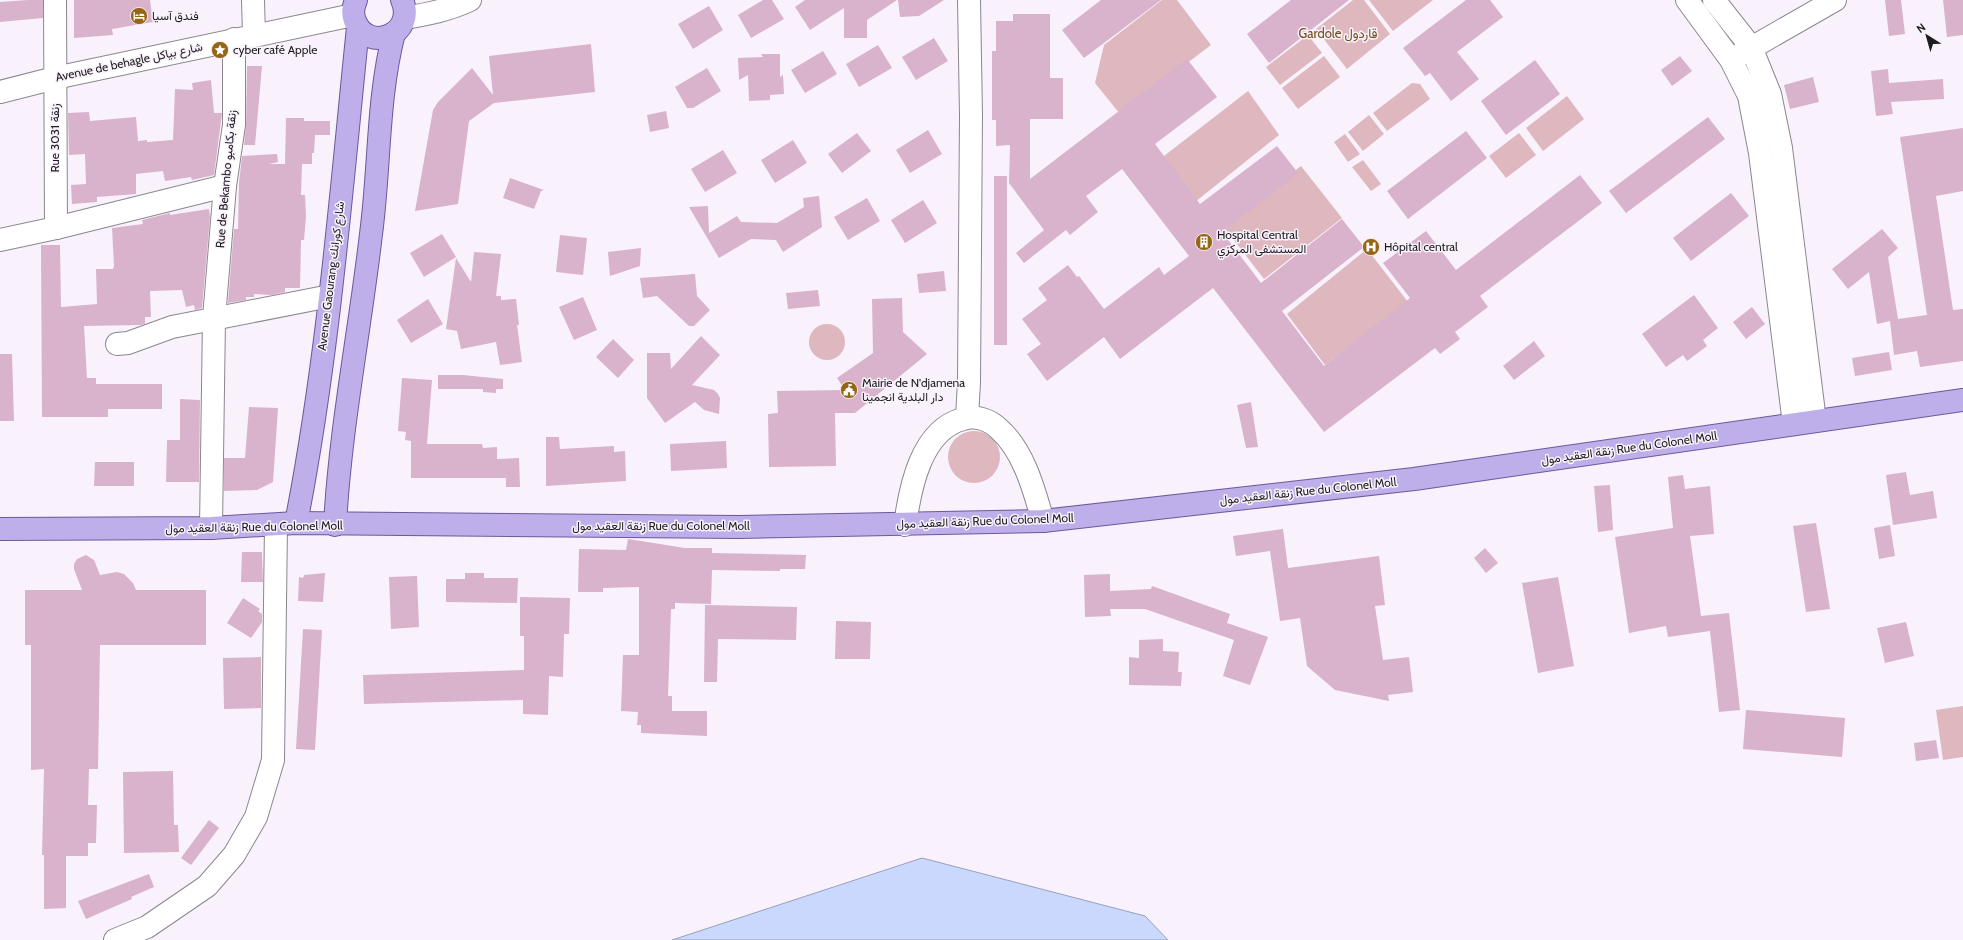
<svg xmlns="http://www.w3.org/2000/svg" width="1963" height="940" font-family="Cabin,Vazirmatn,sans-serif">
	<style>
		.green { fill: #deb7bf }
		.water { fill: #cad8fe; stroke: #96a0bb }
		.building { fill: #d9b2cb }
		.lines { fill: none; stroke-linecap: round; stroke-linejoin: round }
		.minor-casing { stroke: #8c868f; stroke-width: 24 }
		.major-casing { stroke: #6a599b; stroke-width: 24 }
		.minor { stroke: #fff; stroke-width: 22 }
		.major { stroke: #beafeb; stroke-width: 22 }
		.labels { text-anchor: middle; stroke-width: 3; stroke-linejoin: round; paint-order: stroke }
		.poi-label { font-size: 12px; fill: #1e1c1f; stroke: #f9f2fc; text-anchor: start }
		.street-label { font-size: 12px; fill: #1e1c1f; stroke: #f9f2fc }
		.neighbourhood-label { font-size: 13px; fill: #714f1c; stroke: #f9f2fc }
	</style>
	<rect width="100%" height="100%" fill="#f9f2fc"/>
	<g class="green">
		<path d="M1162 0H1177L1211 45 1120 114 1095 83 1104 45Z"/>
		<path d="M1353 0H1364L1390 34 1347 69 1316 29Z"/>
		<path d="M1369 0H1433L1393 31Z"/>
		<path d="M1308 35 1322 53 1280 85 1266 67Z"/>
		<path d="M1324 56 1340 77 1298 109 1282 88Z"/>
		<path d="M1412 83 1420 84 1430 99 1387 131 1373 113Z"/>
		<path d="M1248 91 1279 135 1195 202 1164 156Z"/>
		<path d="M1567 96 1584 119 1543 151 1526 128Z"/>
		<path d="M1369 115 1384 134 1363 151 1348 132Z"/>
		<path d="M1519 133 1536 155 1506 178 1489 156Z"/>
		<path d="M1345 134 1360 154 1348 162 1334 142Z"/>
		<path d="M1363 160 1381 184 1371 191 1352 167Z"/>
		<path d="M1301 166 1342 218 1264 279 1223 226Z"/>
		<path d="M1367 249 1408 302 1325 365 1287 314Z"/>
		<circle cx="827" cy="342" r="18"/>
		<circle cx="974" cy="457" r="26"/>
		<path d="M1963 706V757L1943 760 1936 710Z"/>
	</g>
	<path class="water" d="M922 858 1145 916 1168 940H672Z"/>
	<g class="building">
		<path d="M28 0H43V18L0 22V2Z"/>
		<path d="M74 0H150L153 22 112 29 113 35 74 38Z"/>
		<path d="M763 0H772L784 19 751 38 738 15Z"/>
		<path d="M805 0H897L867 20V38H844V8L810 30 795 7Z"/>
		<path d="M898 0H944L919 16 900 17Z"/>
		<path d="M1101 0H1161L1084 58 1062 30Z"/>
		<path d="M1291 0H1349L1269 63 1247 34Z"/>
		<path d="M1466 0H1490L1503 17 1457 52 1479 79 1451 101 1430 73 1425 76 1403 48Z"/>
		<path d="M1885 0H1901L1905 34 1889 36Z"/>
		<path d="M1943 0H1963V35L1947 37Z"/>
		<path d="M709 6 723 30 693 49 678 24Z"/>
		<path d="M1013 14H1050V78H1063V119H1030V179L1187 59 1217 97 1155 144 1200 204 1277 146 1298 173 1222 232 1261 283 1342 219 1364 247 1282 311 1324 366 1410 298 1383 263 1426 231 1456 270 1580 175 1602 203 1480 296 1488 307 1455 332 1460 339 1440 354 1435 348 1324 432 1213 288 1120 359 1104 337 1047 381 1027 354 1041 344 1022 319 1047 300 1038 288 1068 265 1077 277 1079 276 1104 309 1159 267 1164 275 1189 256 1122 169 1086 196 1098 212 1070 235 1066 230 1024 263 1016 253 1044 230 1009 183 1010 145 996 146V120H992V51H996V21H1013Z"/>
		<path d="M934 38 948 61 916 80 902 57Z"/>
		<path d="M591 44 595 92 494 103 469 121 458 204 415 211 433 110 438 102 472 68 493 95 489 56Z"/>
		<path d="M878 45 892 68 859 87 846 64Z"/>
		<path d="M823 51 837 74 805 93 791 70Z"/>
		<path d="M761 54H780V77L783 75 784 94 770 95V100L749 101 748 75 739 80 738 58 763 57Z"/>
		<path d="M1680 56 1692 71 1672 86 1661 70Z"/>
		<path d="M1535 60 1560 94 1506 135 1481 101Z"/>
		<path d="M247 66H262L255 145H244L246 125Z"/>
		<path d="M707 68 721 91 693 108H687L675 87Z"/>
		<path d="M1888 69 1889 83 1943 79 1944 99 1891 102 1893 114 1876 116 1871 71Z"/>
		<path d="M1813 77 1819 102 1790 109 1784 85Z"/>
		<path d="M211 80 214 113H222L214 175 192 180 191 177 165 181 163 171 136 174V194L97 197V202L72 204 71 185 86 184 85 154 69 155 68 113 89 112 90 121 136 117 138 141 147 140V142L173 140 175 89 193 90 192 83Z"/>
		<path d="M666 111 669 128 650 132 647 115Z"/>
		<path d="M1708 117 1725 139 1626 213 1609 191Z"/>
		<path d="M286 118H304V121H330V135H315L314 153H312V164H302L301 195H305L306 216 304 240H301L300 288H285V292L272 295 254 294V297H246V300L228 303 234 229H238L239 183 242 156 277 154 278 162 269 164H285Z"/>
		<path d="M1963 128V191L1936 196 1953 310 1963 309V361L1920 367 1917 351 1894 355 1890 321 1877 324 1869 272 1848 289 1832 269 1882 229 1898 248 1888 257 1898 319 1927 315 1900 137Z"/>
		<path d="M928 130 942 154 910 173 896 150Z"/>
		<path d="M1466 131 1487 158 1408 219 1387 191Z"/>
		<path d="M857 133 871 151 842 173 828 154Z"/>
		<path d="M793 140 807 163 775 183 761 160Z"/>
		<path d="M723 150 737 173 705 192 691 169Z"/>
		<rect x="994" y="176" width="13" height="169"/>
		<path d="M510 178 544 190 541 191 534 209 503 198Z"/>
		<path d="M1731 193 1749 216 1691 261 1673 238Z"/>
		<path d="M819 196 822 227 783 252 776 240 751 239 719 258 689 207 708 206 709 233 737 216 741 222 777 223 804 207 803 198Z"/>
		<path d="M867 198 880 221 848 240 834 217Z"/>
		<path d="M923 200 937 223 905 243 891 220Z"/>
		<path d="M209 209 210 217 202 308 195 310 194 305 186 307 182 290 150 291 151 317H145V324L140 325 84 326 87 378H96V384H162V409H108V417H42L41 245H60L61 307 97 304 96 269H113L114 266 112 228 143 224 142 220 170 213V215Z"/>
		<path d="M442 234 456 257 424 277 410 253Z"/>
		<path d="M560 235 587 238 583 275 556 272Z"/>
		<path d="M641 248 640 266 610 276 608 252Z"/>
		<path d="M474 252 501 254 496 296H501V300L516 299 519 325H517L522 362 500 365 496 342 461 349 457 331 446 329 456 258 471 282Z"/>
		<path d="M944 271 946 291 919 293 917 274Z"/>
		<path d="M695 274 697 296 710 310 694 326H689L657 296 643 298 640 278Z"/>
		<path d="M818 290 820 306 788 309 786 293Z"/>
		<path d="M1694 295 1718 328 1703 340 1707 346 1687 361 1683 355 1666 367 1642 334Z"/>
		<path d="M583 297 597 330 574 340 559 307Z"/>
		<path d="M902 298 903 332 927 354 855 413H835L836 466 769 467 768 414 778 413 777 391 845 390 837 378 873 353 872 299Z"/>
		<path d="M428 299 443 324 411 343 397 320Z"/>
		<path d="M1752 307 1765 324 1746 339 1733 322Z"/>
		<path d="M701 336 720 355 692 385 714 390 718 394 720 398 719 414 704 410 695 402 665 423 647 398V353H670L671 369Z"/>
		<path d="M613 339 634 360 618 378 596 357Z"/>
		<path d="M1534 341 1545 356 1514 380 1503 366Z"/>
		<path d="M1889 352 1892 370 1855 376 1852 358Z"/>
		<path d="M0 354H12L14 421H0Z"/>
		<path d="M438 375H463L503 379V389H496V393L483 392V389H438Z"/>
		<path d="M402 378 432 380 427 444H482L483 448 497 447V459L519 458 520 487H506V478H411V441L405 440 406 432 398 431Z"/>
		<path d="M180 399 200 400 199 482H166L167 440H180Z"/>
		<path d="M1251 402 1258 447 1246 448 1237 405Z"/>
		<path d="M249 407 278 408 273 482 257 490 224 491V458H245Z"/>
		<path d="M546 437H559L560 449 614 446V452L625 451 626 481 546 486Z"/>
		<path d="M726 441 727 468 671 471 670 444Z"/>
		<path d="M95 462H134V486H94Z"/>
		<path d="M1906 472 1910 495 1933 491 1937 518 1893 525 1886 475Z"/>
		<path d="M1683 475 1685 489 1710 486 1714 534 1690 536 1701 616 1729 613 1740 710 1719 712 1710 631 1668 637 1666 626 1629 633 1615 537 1673 528 1668 477Z"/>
		<path d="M1610 485 1613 530 1598 532 1594 486Z"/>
		<path d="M1816 523 1830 609 1806 612 1793 526Z"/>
		<path d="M1890 525 1895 556 1879 559 1874 528Z"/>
		<path d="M1283 529 1288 568 1379 556 1385 605 1375 606 1383 660 1409 657 1413 692 1388 695 1389 701 1335 690 1307 666 1300 618 1280 621 1270 551 1236 556 1233 536Z"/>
		<path d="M628 539 685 548H712V553L806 555 805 569H780V571L712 570 711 604 675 603V609H671L668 696H672V711H707V736L641 733V725H637L638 712 621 711 623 655H639V587L603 588V592H578L579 549 626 550Z"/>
		<path d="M1485 548 1498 563 1486 573 1474 558Z"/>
		<path d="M242 552H262L263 582H241Z"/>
		<path d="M86 555 94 560 100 575 117 572 124 574 133 583 136 590H206V645H100L98 769H89L88 805H97L96 843H88V856H66V908L44 909V855H42L44 769 31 770V645H25V590H82L74 569V564L77 559Z"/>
		<path d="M325 573 323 602 298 601 299 577 303 578 304 575Z"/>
		<path d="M465 573H484V578H518L517 603 446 602V579H465Z"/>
		<path d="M1110 574V591L1151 589 1152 586 1230 614 1227 623 1268 637 1250 685 1223 676 1234 640 1145 609H1110L1111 616 1085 617 1084 575Z"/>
		<path d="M417 576 419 627 391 629 389 577Z"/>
		<path d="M1558 577 1574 666 1538 673 1522 583Z"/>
		<path d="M520 597 570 598 569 634H564L563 677 549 676 548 715 523 714V700L364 704 363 675 524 670V636H520Z"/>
		<path d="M243 598 260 609 258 611 262 614V622L251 638 227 623Z"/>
		<path d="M705 605 797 607 796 640 718 639 717 682H704Z"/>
		<path d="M836 621 871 622 870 659H835Z"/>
		<path d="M1906 622 1914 656 1885 663 1877 628Z"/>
		<path d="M303 629 322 630 315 750 296 749Z"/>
		<path d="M1163 639V651L1179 652 1178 672H1182L1181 686 1129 685V657L1139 658V640Z"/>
		<path d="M261 657V708L224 709 223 658Z"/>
		<path d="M1746 710 1845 718 1842 757 1743 749Z"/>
		<path d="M1936 740 1939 758 1916 761 1914 743Z"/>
		<path d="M173 771 174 825H178L179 852 124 853 123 772Z"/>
		<path d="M209 820 219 828 191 865 181 858Z"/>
		<path d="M149 874 154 887 131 897 132 899 86 919 78 901Z"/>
	</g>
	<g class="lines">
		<defs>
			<g id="minor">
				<path d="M55 0 56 228"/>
				<path d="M253 0 254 35"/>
				<path d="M1687 0 1731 60 1749 96 1760 153 1794 424"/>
				<path d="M1714 0 1751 47 1770 94 1781 148 1815 421"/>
				<path d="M405 18C428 14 449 10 470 0"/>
				<path d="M1739 55 1835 0"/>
				<path d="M0 92 55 78 353 15"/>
				<path d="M0 240 56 228 225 186"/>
				<path d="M117 344 128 343 172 327 330 296"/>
				<path d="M967 417 969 382 971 115 969 0"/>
				<path d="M905 525C910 488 921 430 963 419 976 415 990 420 999 429 1024 451 1034 490 1043 521"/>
				<path d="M211 528 214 318 225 186 234 125V39"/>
				<path d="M115 940 147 927 207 886 234 855 256 817 273 760 276 525"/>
			</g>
			<g id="major">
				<path d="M356 0C353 8 352 13 355 21 368 54 417 34 402 0"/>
				<path d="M296 523C328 360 341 193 358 27"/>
				<path d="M335 525C340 429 360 330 371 234 380 167 377 99 394 33"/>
				<path d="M0 529 211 528 296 523 739 527 1043 521 1414 479 1963 400"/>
			</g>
		</defs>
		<use href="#minor" class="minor-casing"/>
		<use href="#major" class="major-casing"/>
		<use href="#minor" class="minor"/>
		<use href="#major" class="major"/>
	</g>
	<defs>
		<symbol id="hotel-disc" viewBox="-11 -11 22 22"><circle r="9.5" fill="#956616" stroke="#f9f2fc"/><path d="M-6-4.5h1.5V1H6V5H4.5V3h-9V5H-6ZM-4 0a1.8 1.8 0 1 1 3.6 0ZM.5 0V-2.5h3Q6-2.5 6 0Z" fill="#fff"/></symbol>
		<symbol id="sight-disc" viewBox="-11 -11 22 22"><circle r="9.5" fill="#956616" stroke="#f9f2fc"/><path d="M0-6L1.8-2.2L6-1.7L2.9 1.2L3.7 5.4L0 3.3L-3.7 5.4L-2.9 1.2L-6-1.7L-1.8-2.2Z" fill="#fff"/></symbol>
		<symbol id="building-disc" viewBox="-11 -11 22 22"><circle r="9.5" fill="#956616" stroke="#f9f2fc"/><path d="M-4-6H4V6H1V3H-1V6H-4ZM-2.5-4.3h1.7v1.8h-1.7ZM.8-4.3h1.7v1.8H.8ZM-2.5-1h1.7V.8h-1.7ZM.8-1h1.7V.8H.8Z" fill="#fff"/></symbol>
		<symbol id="hospital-disc" viewBox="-11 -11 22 22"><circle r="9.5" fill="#956616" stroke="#f9f2fc"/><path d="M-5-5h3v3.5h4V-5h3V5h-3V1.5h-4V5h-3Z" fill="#fff"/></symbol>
		<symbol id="civic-disc" viewBox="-11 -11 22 22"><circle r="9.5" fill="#956616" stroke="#f9f2fc"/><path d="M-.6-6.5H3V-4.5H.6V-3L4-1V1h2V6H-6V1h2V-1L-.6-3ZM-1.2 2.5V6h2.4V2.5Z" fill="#fff"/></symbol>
	</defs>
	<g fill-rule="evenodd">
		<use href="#hotel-disc" x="129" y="6" width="20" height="20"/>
		<use href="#sight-disc" x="210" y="40" width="20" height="20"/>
		<use href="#building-disc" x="1194" y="232" width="20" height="20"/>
		<use href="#hospital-disc" x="1361" y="237" width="20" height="20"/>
		<use href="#civic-disc" x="839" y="380" width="20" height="20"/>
	</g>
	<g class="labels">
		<g class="poi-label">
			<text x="152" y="20">فندق آسيا</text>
			<text x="233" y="54">cyber café Apple</text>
			<text x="1217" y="239">Hospital Central<tspan x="1217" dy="14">المستشفى المركزي</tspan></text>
			<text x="1384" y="251">Hôpital central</text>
			<text x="862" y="387">Mairie de N'djamena<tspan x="862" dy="14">دار البلدية انجمينا</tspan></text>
		</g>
		<g class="street-label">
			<text transform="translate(129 62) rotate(-12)" y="4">Avenue de behagle شارع بياكل</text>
			<text transform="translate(55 138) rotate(-90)" y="4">Rue 3031 زنقة</text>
			<text transform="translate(226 179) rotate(-85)" y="4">Rue de Bekambo زنقة بكامبو</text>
			<text transform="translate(331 276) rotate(-83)" y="4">Avenue Gaourang شارع كورانك</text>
			<text transform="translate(1629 448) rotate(-8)" y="4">زنقة العقيد مول Rue du Colonel Moll</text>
			<text transform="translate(1308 491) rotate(-6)" y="4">زنقة العقيد مول Rue du Colonel Moll</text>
			<text transform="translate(985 521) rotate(-2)" y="4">زنقة العقيد مول Rue du Colonel Moll</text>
			<text x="661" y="530">زنقة العقيد مول Rue du Colonel Moll</text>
			<text transform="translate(254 527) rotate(-1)" y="4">زنقة العقيد مول Rue du Colonel Moll</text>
		</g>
		<g class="neighbourhood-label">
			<text x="1338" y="38">Gardole قاردول</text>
		</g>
	</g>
	<g transform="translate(1927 36) rotate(323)" stroke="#f9f2fc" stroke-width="3" paint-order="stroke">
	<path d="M0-3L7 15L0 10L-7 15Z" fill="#1e1c1f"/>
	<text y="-6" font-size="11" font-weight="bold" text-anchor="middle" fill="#1e1c1f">N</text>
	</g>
</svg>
